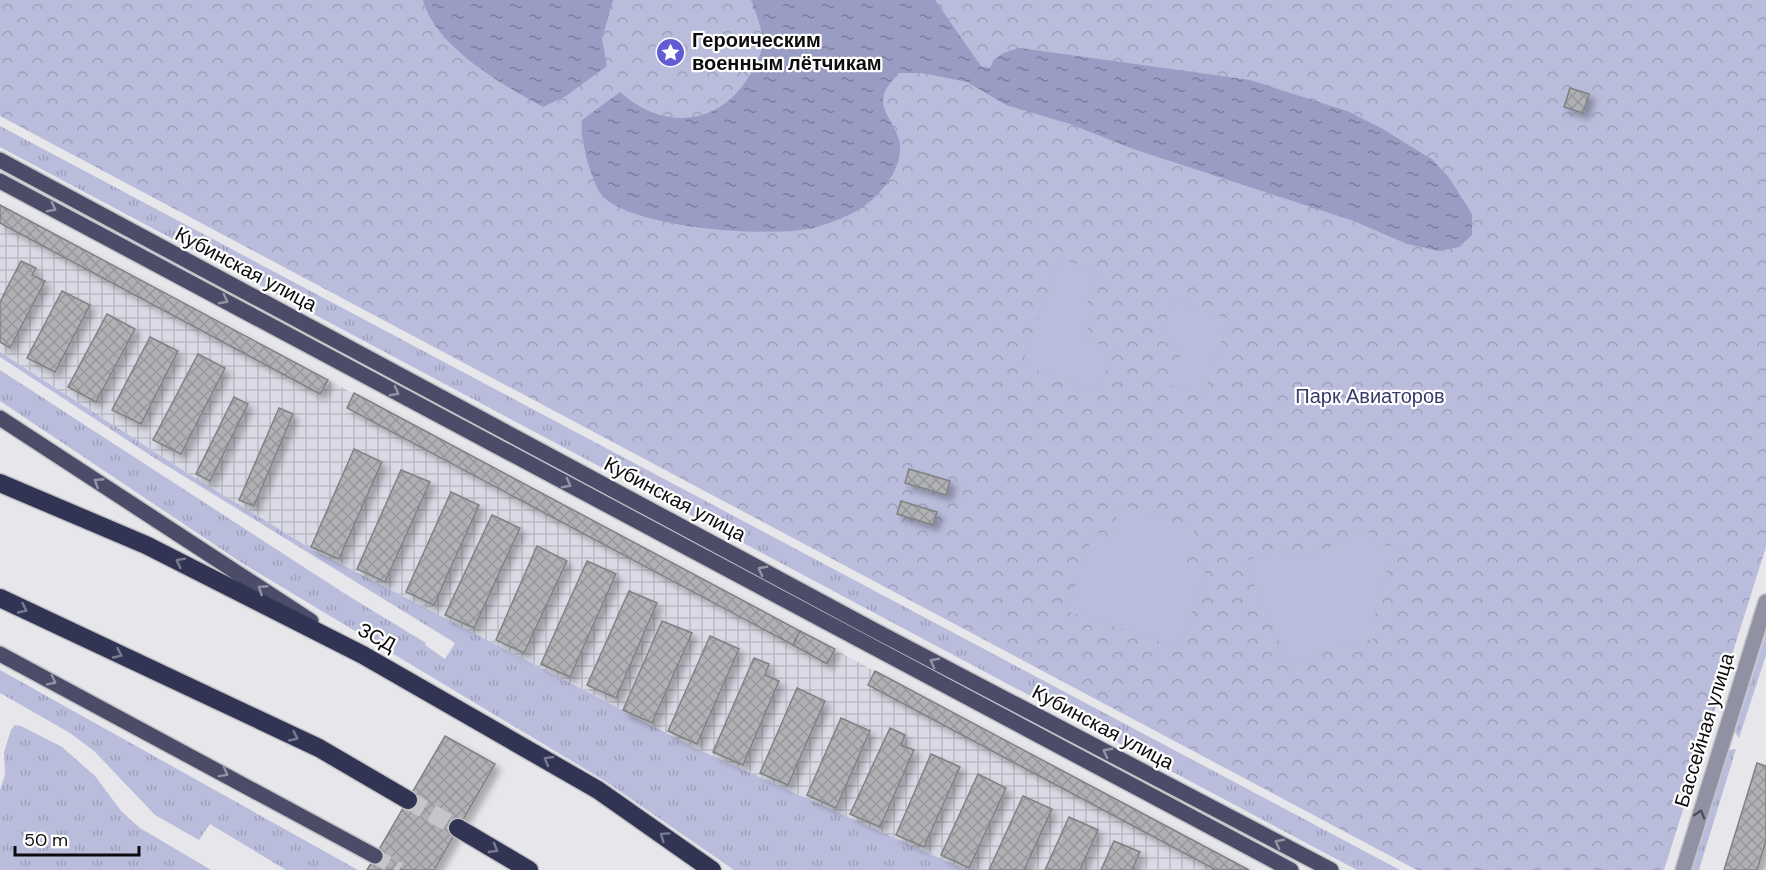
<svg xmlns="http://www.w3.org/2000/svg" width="1766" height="870" font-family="'DM Sans',sans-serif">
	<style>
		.industrial { fill: url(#industrial-grid) }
		.grass { fill: url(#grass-tufts) }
		.park { fill: url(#park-crowns) }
		.pitch { fill: #b9bcdb }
		.water { fill: url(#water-ripples) }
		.building { fill: url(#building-cross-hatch); stroke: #808184; stroke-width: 1.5; filter: url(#shadow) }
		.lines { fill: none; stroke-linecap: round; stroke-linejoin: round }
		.major-tunnel { stroke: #c6c6ca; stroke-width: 15; stroke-dasharray: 15 8; stroke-linecap: butt }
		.highway-tunnel { stroke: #c6c6ca; stroke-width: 18; stroke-dasharray: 18 9; stroke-linecap: butt }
		.minor-casing { stroke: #c4c4c8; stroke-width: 18 }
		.major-casing { stroke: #c4c4c8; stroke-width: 18 }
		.highway-casing { stroke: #c4c4c8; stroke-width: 21 }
		.minor { stroke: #9092a3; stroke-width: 15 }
		.major { stroke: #4a4c68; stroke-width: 15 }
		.highway { stroke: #323453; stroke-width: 18 }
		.oneway { stroke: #9294a4 }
		.oneway2 { stroke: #7a7b8f }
		.oneway3 { stroke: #4e4f58 }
		.labels { text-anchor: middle; stroke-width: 4.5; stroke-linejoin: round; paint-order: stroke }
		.poi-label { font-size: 20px; font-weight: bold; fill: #0c0c0e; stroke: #fff; text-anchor: start }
		.street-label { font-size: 20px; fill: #0c0c0e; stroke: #fff }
		.park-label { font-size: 20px; fill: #3a3a6d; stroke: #fff }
	</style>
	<defs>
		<pattern id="industrial-grid" width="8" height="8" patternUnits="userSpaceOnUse" patternTransform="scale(1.5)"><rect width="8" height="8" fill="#d9dae5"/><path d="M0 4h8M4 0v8" fill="none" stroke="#b9bac3"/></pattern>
		<pattern id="grass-tufts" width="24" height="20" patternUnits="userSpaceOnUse" patternTransform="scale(1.5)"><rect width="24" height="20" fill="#b9bcdb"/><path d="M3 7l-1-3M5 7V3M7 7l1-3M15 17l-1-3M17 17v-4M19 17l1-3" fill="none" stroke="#9ea0bb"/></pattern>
		<pattern id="park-crowns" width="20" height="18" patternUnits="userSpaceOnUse" patternTransform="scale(1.5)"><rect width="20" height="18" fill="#b9bcdb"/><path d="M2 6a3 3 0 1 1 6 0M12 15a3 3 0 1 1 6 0" fill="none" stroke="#9ea0bb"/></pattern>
		<pattern id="water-ripples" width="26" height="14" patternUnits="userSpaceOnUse" patternTransform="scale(1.5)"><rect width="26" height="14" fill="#9a9dc3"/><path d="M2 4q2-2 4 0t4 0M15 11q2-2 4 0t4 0" fill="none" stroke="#7c7e9d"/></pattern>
		<pattern id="building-cross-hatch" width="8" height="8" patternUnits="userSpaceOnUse" patternTransform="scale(1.5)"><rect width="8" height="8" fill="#b0b1b4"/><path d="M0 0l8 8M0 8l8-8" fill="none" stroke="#96979a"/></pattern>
		<filter id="shadow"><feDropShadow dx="5.5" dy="5.5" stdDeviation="3" flood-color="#0004"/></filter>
	</defs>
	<rect width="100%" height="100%" fill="#e7e7eb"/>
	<path class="industrial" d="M0 205 328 380 1249 870H966L695 748 310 548 192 476 0 352Z"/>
	<g class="grass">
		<path d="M0 126 1400 870H1357L0 147Z"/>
		<path d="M0 352 192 476 310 548 695 748 966 870H734L605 781 242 563 0 401V370L347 595 426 643 425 645 445 659 455 643 156 459 0 357Z"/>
		<path d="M1766 633V655L1739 738 1735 732Z"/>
		<path d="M0 670 358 870H286L210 824 199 840 155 815 94 751 70 733 0 693Z"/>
		<path d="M15 725 21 726 62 747 95 776 122 812 140 828 211 870H0V790L5 775 4 752 11 730Z"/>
		<path d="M1736 749 1699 870H1692L1729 750Z"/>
	</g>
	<path class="park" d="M0 0H1766V547L1664 870H1417L1413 868 0 116Z"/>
	<g class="pitch">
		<path d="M1059 258 1098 271 1087 303 1095 307 1084 339 1113 350 1098 392 1022 365Z"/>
		<path d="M1174 299 1229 319 1203 396 1171 385 1183 349 1159 340Z"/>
		<path d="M1121 504 1195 529 1184 562 1206 569 1180 648 1067 611 1093 532 1110 537Z"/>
		<path d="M1367 527C1370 543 1386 550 1402 544L1396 563 1392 560 1389 563 1372 624 1378 626 1372 640 1332 644 1327 651 1290 665 1244 562 1284 545 1289 556C1311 563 1347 535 1367 527Z"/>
	</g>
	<g class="water">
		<path d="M423 0H613L602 39 607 66 566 96 543 107C503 85 435 47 423 0Z"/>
		<path d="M751 0H935L981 66 990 68C997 54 1004 52 1020 48L1250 80 1347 111 1381 128 1433 160 1450 179 1472 214V235L1459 247 1439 251 1407 244 1354 221 1133 149 1070 124 1006 105 967 82 922 73H899C892 81 883 90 883 100 883 113 893 123 897 134 909 160 884 193 863 207 851 215 831 223 817 227 777 239 628 229 601 194 591 180 579 136 582 120L620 92C662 130 717 127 748 78 754 69 762 55 762 44 763 29 756 14 751 0Z"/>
	</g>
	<g class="building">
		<path d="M1570 88 1589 94 1583 113 1564 107Z"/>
		<path d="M0 205 328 380 320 394 0 223Z"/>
		<path d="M21 261 36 268 32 275 45 281 10 348 0 342V302Z"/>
		<path d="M62 291 90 305 55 372 27 358Z"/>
		<path d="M107 314 135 329 96 402 68 387Z"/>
		<path d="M150 337 178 351 141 424 112 410Z"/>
		<path d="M198 354 225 368 181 454 153 440Z"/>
		<path d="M354 393 800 631 793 645 347 408Z"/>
		<path d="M234 397 248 404 210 481 196 474Z"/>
		<path d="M279 408 293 414 254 506 239 500Z"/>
		<path d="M354 449 382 462 339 559 311 547Z"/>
		<path d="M909 469 950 481 946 495 905 483Z"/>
		<path d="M401 470 430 482 385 582 357 569Z"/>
		<path d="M451 492 479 505 434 605 406 592Z"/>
		<path d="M901 501 937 512 933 525 897 514Z"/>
		<path d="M492 515 520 528 474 628 445 615Z"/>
		<path d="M537 546 567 561 524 653 496 640Z"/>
		<path d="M587 561 616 574 570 677 541 664Z"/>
		<path d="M629 591 657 603 616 698 587 685Z"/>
		<path d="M662 621 692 633 652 723 623 710Z"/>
		<path d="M800 631 835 649 827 664 793 645Z"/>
		<path d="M710 636 739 649 697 744 668 731Z"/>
		<path d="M754 658 769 664 765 675 779 681 743 765 713 752Z"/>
		<path d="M875 671 1249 870H1216L868 685Z"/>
		<path d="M797 688 825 701 788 785 760 773Z"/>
		<path d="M841 718 870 731 836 808 807 795Z"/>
		<path d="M890 728 905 735 901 745 914 750 880 827 850 814Z"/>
		<path d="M445 736 495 764 434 870H367Z"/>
		<path d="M931 754 960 767 924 847 896 835Z"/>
		<path d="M1757 763 1766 766V841L1757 870H1724Z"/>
		<path d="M978 774 1006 788 969 868 941 855Z"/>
		<path d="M1023 796 1052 809 1024 870H989Z"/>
		<path d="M1069 817 1098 830 1080 870H1045Z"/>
		<path d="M1114 841 1140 852 1132 870H1101Z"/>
	</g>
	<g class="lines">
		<path class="major-tunnel" d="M375 856 399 870"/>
		<path class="highway-tunnel" d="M408 800 458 828"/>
		<defs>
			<path id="minor" d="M1683 870 1766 602"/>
			<g id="major">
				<path d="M0 160 874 630 1331 870"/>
				<path d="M0 181 1291 870"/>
				<path d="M0 418 311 621"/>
				<path d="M0 654 375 856"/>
			</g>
			<g id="highway">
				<path d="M0 483 146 545 363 655 598 790 712 870"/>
				<path d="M0 598 319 748 408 800"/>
				<path d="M458 828 529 870"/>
			</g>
		</defs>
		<use href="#minor" class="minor-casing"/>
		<use href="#major" class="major-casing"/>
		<use href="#highway" class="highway-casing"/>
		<use href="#minor" class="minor"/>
		<use href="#major" class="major"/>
		<use href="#highway" class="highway"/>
	</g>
	<defs><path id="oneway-chevron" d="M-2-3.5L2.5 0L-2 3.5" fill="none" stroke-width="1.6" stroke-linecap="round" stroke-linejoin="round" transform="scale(1.5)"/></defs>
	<g class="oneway">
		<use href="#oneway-chevron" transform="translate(52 208) rotate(28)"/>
		<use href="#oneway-chevron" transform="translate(224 300) rotate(28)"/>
		<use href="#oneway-chevron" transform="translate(395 392) rotate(28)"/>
		<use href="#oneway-chevron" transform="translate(98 482) rotate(-147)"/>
		<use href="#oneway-chevron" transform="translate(567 484) rotate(28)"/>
		<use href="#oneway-chevron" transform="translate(762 570) rotate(-152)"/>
		<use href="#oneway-chevron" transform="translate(262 589) rotate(-147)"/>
		<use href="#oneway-chevron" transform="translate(934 662) rotate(-152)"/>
		<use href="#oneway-chevron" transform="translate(52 681) rotate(27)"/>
		<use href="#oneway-chevron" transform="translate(1107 752) rotate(-152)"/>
		<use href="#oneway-chevron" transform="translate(224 773) rotate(29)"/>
		<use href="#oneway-chevron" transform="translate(1279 843) rotate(-152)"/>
	</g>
	<g class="oneway2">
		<use href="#oneway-chevron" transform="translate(180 562) rotate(-153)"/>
		<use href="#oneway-chevron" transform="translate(23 609) rotate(25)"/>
		<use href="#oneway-chevron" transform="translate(118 654) rotate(25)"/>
		<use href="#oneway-chevron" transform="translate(294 737) rotate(25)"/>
		<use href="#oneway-chevron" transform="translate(548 760) rotate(-150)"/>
		<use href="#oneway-chevron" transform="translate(664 836) rotate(-145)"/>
		<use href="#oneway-chevron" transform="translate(494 849) rotate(30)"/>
	</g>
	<use class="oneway3" href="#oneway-chevron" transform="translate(1700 814) rotate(-73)"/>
	<defs>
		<symbol id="sight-disc" viewBox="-11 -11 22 22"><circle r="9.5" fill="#615bd4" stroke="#fff"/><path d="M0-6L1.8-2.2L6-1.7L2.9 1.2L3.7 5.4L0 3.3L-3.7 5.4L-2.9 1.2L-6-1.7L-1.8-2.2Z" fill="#fff"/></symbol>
	</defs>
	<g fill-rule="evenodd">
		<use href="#sight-disc" x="654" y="36" width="33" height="33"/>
	</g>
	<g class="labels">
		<g class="poi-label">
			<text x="692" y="47">Героическим<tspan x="692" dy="23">военным лётчикам</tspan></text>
		</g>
		<g class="street-label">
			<text transform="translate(246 269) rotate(28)" y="7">Кубинская улица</text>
			<text transform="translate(675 499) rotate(28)" y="7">Кубинская улица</text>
			<text transform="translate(377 637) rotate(28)" y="7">ЗСД</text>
			<text transform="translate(1103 727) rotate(28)" y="7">Кубинская улица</text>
			<text transform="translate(1704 730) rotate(-73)" y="7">Бассейная улица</text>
		</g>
		<g class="park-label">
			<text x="1370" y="403">Парк Авиаторов</text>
		</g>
	</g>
	<path d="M15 846v9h124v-9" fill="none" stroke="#0c0c0e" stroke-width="3"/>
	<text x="24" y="846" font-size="18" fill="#0c0c0e" stroke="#ffffff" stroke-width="4.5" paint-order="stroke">50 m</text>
</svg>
